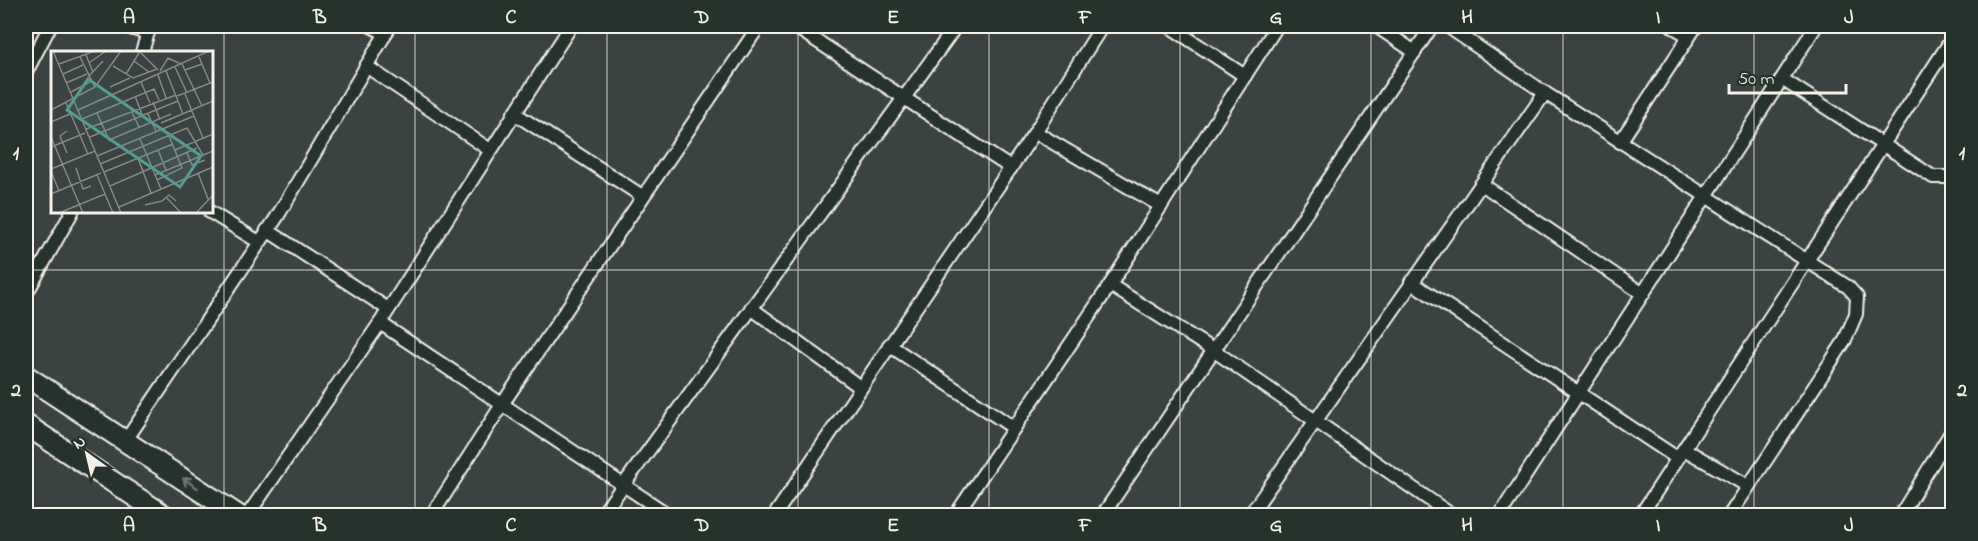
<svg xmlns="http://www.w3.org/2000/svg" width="1978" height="541" font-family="'Indie Flower',sans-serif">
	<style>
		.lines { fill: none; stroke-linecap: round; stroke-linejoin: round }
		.minor-casing { stroke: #f4f1e8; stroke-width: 16 }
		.primary-casing { stroke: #f4f1e8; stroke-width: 24 }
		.minor { stroke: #26332d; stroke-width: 12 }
		.primary { stroke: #26332d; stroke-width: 20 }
		.oneway { stroke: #6e766e }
		.grid { fill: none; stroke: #f4f1e8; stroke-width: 1.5; stroke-opacity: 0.55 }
		.inset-road { fill: none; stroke: #858884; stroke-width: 1.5 }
		.view { fill: #549b93; fill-opacity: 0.15; stroke: #549b93; stroke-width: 3 }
		.inset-edge { fill: none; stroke: #f4f1e8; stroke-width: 3 }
		.neatline { fill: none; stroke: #f4f1e8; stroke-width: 2 }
		.grid-label { font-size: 20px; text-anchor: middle; font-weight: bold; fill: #f4f1e8 }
	</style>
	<rect width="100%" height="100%" fill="#3b4242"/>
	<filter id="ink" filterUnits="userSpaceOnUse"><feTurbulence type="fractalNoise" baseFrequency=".0167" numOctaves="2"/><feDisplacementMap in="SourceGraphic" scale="12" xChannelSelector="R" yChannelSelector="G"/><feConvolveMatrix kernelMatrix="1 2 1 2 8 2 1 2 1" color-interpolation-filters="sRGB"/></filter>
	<g filter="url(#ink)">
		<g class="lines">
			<defs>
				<g id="minor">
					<path d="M123 26 148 33"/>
					<path d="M371 26 385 33"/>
					<path d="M794 26 1011 168"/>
					<path d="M1169 26 1245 76"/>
					<path d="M1376 26 1415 52"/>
					<path d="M1447 26 1545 93 1848 287 1857 297 1856 314 1844 342 1729 516"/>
					<path d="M1672 26 1689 36"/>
					<path d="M142 52 150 26"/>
					<path d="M366 66 490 150"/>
					<path d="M26 72 50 26"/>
					<path d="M1782 79 1933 177H1949L1952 174"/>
					<path d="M514 113 642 196"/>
					<path d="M1035 132 1161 206"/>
					<path d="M1620 142 1696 26"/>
					<path d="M1483 185 1643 294"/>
					<path d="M210 212 259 242"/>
					<path d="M267 230 388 309"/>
					<path d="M1411 282 1677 458"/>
					<path d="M1110 285 1213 350 1453 516"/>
					<path d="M26 294 72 212"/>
					<path d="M751 308 860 387"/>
					<path d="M380 323 670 516"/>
					<path d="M889 345 1014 428"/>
					<path d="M126 440 277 217 390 26"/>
					<path d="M1684 449 1748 486"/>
					<path d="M247 516 380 323 571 26"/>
					<path d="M431 516 503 403 759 26"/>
					<path d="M601 516 956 26"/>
					<path d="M774 516 1035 132 1102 26"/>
					<path d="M955 516 1110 285 1277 26"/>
					<path d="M1102 516 1432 26"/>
					<path d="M1249 516 1545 93"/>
					<path d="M1499 516 1816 26"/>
					<path d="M1640 516 1952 39"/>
					<path d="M1900 516 1952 431"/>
				</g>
				<g id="primary">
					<path d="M26 376 239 516"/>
					<path d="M26 425 165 516"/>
				</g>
			</defs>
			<use href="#minor" class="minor-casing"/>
			<use href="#primary" class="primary-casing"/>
			<use href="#minor" class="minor"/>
			<use href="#primary" class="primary"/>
		</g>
		<defs><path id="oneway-shaft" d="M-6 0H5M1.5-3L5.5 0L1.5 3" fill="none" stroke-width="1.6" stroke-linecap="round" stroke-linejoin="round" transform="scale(1.5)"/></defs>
		<use class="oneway" href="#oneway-shaft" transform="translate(190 483) rotate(-146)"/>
	</g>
	<path class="grid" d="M224 26V516M415 26V516M607 26V516M798 26V516M989 26V516M1180 26V516M1371 26V516M1563 26V516M1754 26V516M26 270H1952"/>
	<g transform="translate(51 51)">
		<rect width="162" height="162" fill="#3b4242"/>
		<path class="inset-road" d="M2 0 70 162M89 1 107 19M35 4 42 21M29 6 44 36M148 6 159 32M83 10 98 21M38 12 55 0M8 13 44 0M131 13 151 55M62 15 82 27 106 18M124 16 136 42M134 19 151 13M109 20 117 7 130 13M115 20 132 63M12 23 32 14M75 23 88 2M107 24 115 47M37 26 52 10M90 31 99 52M15 32 36 23M59 36 79 27M20 41 39 31M134 43 152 87M84 45 92 66M126 45 162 31M102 51 109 69M15 52 37 103M0 59 44 36 70 0M27 59 158 0M80 59 88 76M46 62 58 89 120 63M97 63 105 80M31 68 103 38 108 49M0 71 19 63M110 72 162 50M35 78 125 44M16 80 9 85 16 102M0 86 32 162M39 86 127 50M89 88 110 138M0 96 34 82M107 99 115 119M124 99 162 83M136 102 141 114 154 109M46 105 143 65M87 107 100 142M49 113 136 77 152 104M25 117 32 138 40 135M0 118 44 100M0 120 8 140M53 121 122 93M147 122 157 148M46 124 62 162M104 124 162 100M106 129 131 117 118 85M59 135 146 97M0 143 50 122M116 147 130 162M94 154 111 150 118 144 125 150M68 156 162 116M8 162 54 143M145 162 162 144"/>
		<path class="view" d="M37 28 150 105 129 136 16 59Z"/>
		<rect width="162" height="162" class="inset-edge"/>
	</g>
	<rect width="1978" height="541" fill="none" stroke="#26332d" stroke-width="66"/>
	<g transform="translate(87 454) rotate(326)" stroke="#26332d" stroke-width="4.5" paint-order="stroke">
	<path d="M0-4.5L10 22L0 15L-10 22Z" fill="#f4f1e8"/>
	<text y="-9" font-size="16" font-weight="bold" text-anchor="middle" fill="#f4f1e8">N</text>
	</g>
	<path d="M1729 84v9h117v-9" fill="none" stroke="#f4f1e8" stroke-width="3"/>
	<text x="1738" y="84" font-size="18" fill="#f4f1e8" stroke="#26332d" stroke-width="4.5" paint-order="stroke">50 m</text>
	<rect x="33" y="33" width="1912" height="475" class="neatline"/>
	<g class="grid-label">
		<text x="129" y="23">A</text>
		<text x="320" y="23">B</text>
		<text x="511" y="23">C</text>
		<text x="702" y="23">D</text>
		<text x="893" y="23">E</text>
		<text x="1085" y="23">F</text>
		<text x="1276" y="23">G</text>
		<text x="1467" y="23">H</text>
		<text x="1658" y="23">I</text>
		<text x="1849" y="23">J</text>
		<text x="16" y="159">1</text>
		<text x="1962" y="159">1</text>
		<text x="16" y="396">2</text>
		<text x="1962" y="396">2</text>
		<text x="129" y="531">A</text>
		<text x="320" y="531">B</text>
		<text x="511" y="531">C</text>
		<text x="702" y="531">D</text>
		<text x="893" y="531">E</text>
		<text x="1085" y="531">F</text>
		<text x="1276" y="531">G</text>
		<text x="1467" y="531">H</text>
		<text x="1658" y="531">I</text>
		<text x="1849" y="531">J</text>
	</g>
</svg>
